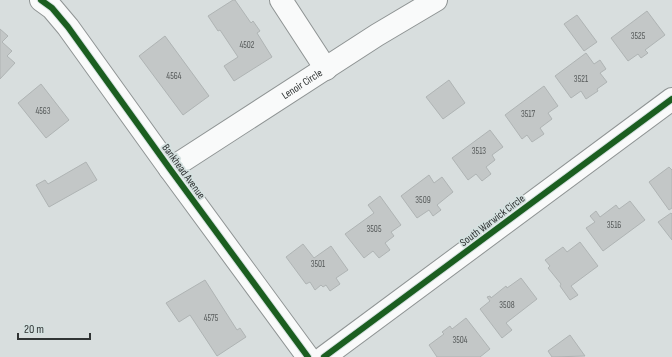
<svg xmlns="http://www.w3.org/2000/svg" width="672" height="357" font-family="'Sofia Sans Condensed',sans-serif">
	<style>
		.building { fill: #c3c7c7; stroke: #afb4b4 }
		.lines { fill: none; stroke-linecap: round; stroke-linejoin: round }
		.street-casing { stroke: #8f9494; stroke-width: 24 }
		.street { stroke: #f9fafa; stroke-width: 22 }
		.cycleway-casing { stroke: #d5e1e0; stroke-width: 8 }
		.cycleway { stroke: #1b5e20; stroke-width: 6 }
		.labels { text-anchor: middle; stroke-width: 3.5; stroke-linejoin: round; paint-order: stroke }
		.number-label { font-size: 9px; fill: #555959 }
		.street-label { font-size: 11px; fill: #303434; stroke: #d5e1e0 }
	</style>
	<rect width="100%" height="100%" fill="#d8dede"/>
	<g class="building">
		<path d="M233 0H235L251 23 253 21 260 31 257 33 272 57 234 81 224 66 238 57 220 30 218 31 208 16Z"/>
		<path d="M647 11 665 35 645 50 648 53 641 58 638 54 628 61 611 38Z"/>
		<path d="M577 15 597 42 584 51 564 24Z"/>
		<path d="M0 29 8 36 2 42 12 51 7 56 15 63 0 79Z"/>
		<path d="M165 36 209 96 183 115 139 56Z"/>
		<path d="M586 53 594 64 600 60 606 69 600 73 607 82 597 89 598 91 586 99 581 91 571 98 555 76Z"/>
		<path d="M449 80 465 103 443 119 426 97Z"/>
		<path d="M41 84 69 120 46 138 18 103Z"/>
		<path d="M544 86 558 106 548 113 552 119 540 128 544 134 532 142 527 135 522 139 505 115Z"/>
		<path d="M490 130 503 147 492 155 495 160 486 167 491 174 482 181 476 174 468 180 452 158Z"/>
		<path d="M86 162 97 180 49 207 36 185 45 180 48 184Z"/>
		<path d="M669 167 672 170V208L669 210 649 182Z"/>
		<path d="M429 175 434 183 442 177 453 192 437 205 441 210 433 216 429 210 417 218 401 196Z"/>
		<path d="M380 196 401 225 391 232 394 236 385 243 390 250 379 258 373 251 364 258 345 234 374 213 368 205Z"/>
		<path d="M630 201 645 220 603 251 586 228 595 222 590 216 596 211 600 217 616 205 619 209Z"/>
		<path d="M671 213 672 214V240L658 222Z"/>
		<path d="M580 242 598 266 571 286 578 295 570 300 560 286 561 284 548 268 550 266 545 260 563 247 567 252Z"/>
		<path d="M303 244 314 258 331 246 348 270 336 278 340 284 330 291 326 285 323 287 321 285 315 290 310 282 306 284 286 257Z"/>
		<path d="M521 278 537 299 506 323 512 330 502 338 480 309 490 301 487 297 490 296 491 298 506 286 507 288Z"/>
		<path d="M205 280 237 330 240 328 246 337 217 356 190 315 179 322 166 303Z"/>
		<path d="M466 318 490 349 480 357H437L429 345 444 334 442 332 450 326 452 329Z"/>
		<path d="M570 335 585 356 552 357 548 351Z"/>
	</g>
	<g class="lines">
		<defs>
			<g id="street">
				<path d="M41 0 52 8 68 27 170 169 308 357"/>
				<path d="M281 0 326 69"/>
				<path id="s1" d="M170 169 377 35 436 0"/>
				<path d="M324 357 672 99"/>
			</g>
		</defs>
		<use href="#street" class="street-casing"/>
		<use href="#street" class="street"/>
		<defs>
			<g id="cycleway">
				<path d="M41 0 52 8 68 27 170 169 308 357"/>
				<path d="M324 357 672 99"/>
			</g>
		</defs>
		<use href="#cycleway" class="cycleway-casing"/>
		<use href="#cycleway" class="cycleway"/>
	</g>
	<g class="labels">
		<g class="number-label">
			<text x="638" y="39">3525</text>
			<text x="247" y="48">4502</text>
			<text x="174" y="79">4564</text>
			<text x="581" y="82">3521</text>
			<text x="43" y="114">4563</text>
			<text x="528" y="117">3517</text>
			<text x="479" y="154">3513</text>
			<text x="423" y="203">3509</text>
			<text x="614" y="228">3516</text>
			<text x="374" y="232">3505</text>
			<text x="318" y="267">3501</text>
			<text x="507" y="308">3508</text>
			<text x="211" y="321">4575</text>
			<text x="460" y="343">3504</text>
		</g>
		<g class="street-label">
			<text dy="4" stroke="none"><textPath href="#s1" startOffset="157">Lenoir Circle</textPath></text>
			<text transform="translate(184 171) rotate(54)" y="4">Bankhead Avenue</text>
			<text transform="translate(492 220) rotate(-37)" y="4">South Warwick Circle</text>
		</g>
	</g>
	<path d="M18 333v6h72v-6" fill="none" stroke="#303434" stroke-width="2"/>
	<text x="24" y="333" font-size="12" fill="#303434" stroke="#d5e1e0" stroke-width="3" paint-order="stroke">20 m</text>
</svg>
